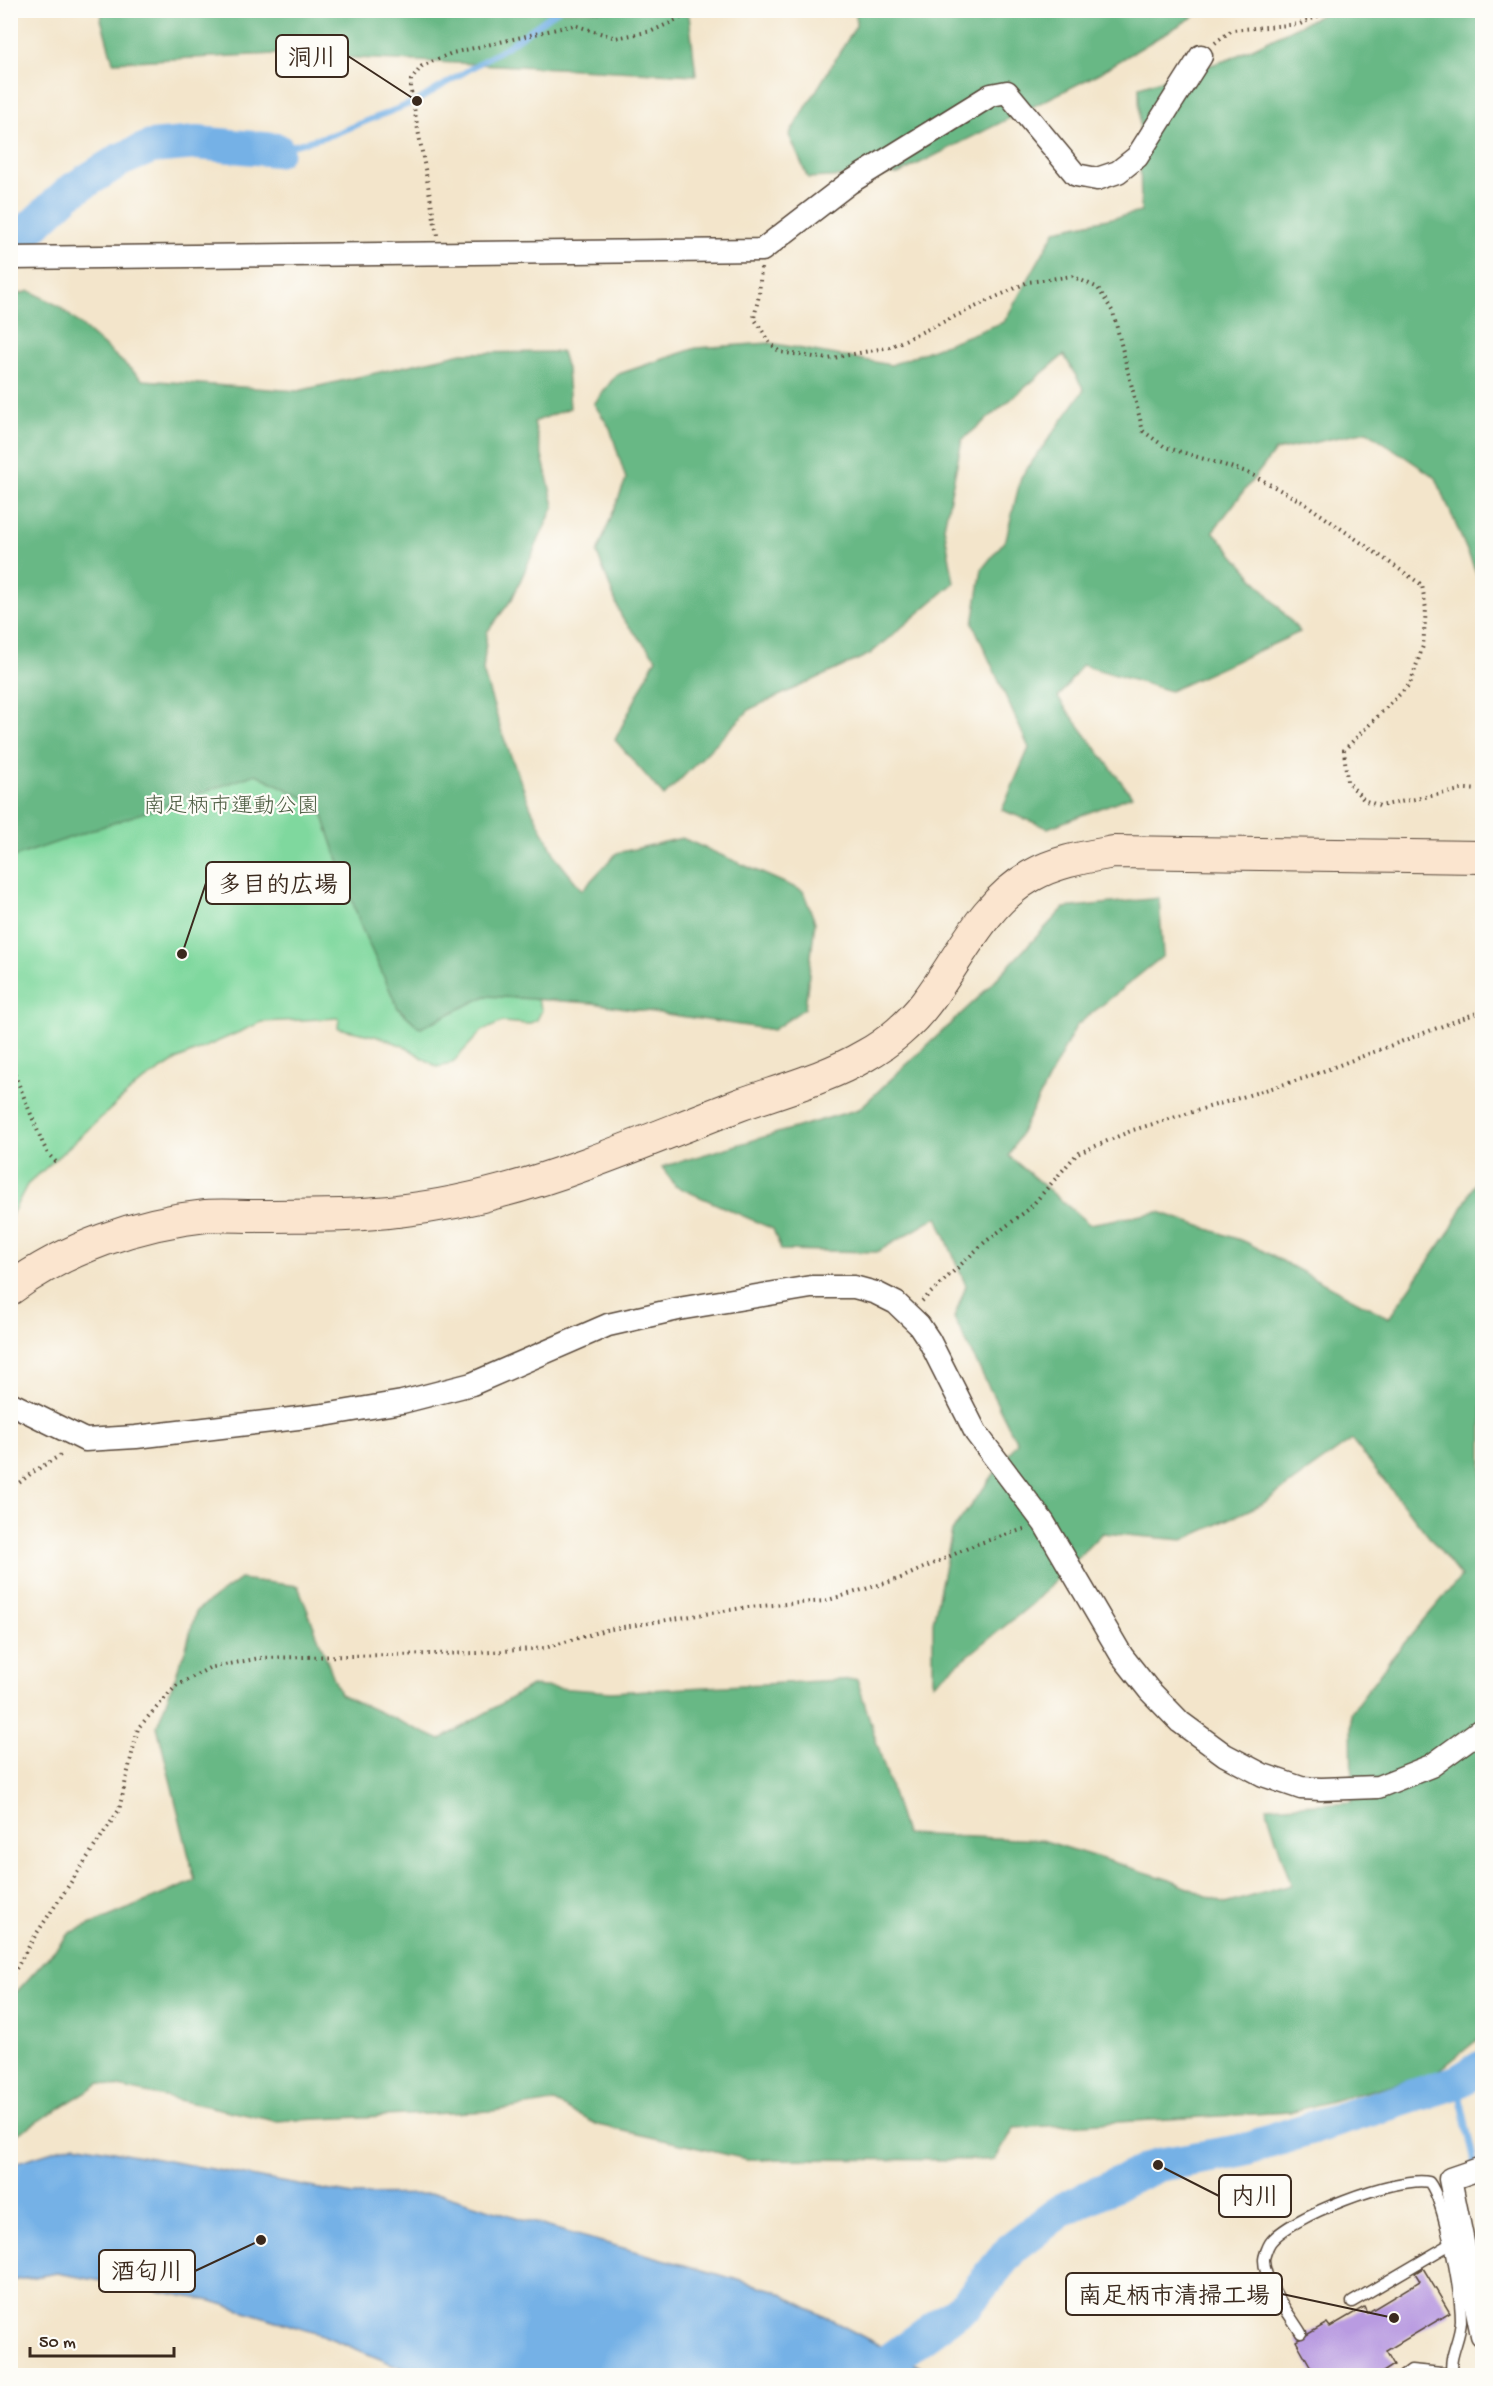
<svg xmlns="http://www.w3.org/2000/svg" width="1493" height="2386" font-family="'Gochi Hand','Klee One',sans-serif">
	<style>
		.green { fill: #7fd89e; stroke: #5d815e; stroke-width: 1.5 }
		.forest { fill: #67b885; stroke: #517152; stroke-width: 1.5 }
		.water { fill: #75b1e6; stroke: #586e82; stroke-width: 1.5 }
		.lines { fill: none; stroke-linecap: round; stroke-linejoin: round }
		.stream { stroke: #75b1e6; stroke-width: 6 }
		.river { stroke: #75b1e6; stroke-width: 34 }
		.building { fill: #b99be1 }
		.lane-casing { stroke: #574638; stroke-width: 13 }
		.street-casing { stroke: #574638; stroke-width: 25 }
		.secondary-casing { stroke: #574638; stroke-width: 34 }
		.path { stroke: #574638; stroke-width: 4; stroke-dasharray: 1.5 4.5; stroke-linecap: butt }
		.lane { stroke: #fff; stroke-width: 10 }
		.street { stroke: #fff; stroke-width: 22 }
		.secondary { stroke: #fbe5cf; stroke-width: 32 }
		.labels { text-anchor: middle; stroke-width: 4.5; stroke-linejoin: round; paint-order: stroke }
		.park-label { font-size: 22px; fill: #4f5e44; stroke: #fdfcf7 }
		.leader { fill: none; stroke: #3b2a1e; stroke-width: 2 }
		.callout-dot { fill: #3b2a1e; stroke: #fdfcf7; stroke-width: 2 }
		.callout { fill: #fdfcf7; stroke: #3b2a1e; stroke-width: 2 }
		.callout-label { font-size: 24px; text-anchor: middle; font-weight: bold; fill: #3b2a1e }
	</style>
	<rect width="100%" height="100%" fill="#fdfcf7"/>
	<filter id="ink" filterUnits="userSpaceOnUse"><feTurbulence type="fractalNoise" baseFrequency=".0167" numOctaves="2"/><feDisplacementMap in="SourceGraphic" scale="12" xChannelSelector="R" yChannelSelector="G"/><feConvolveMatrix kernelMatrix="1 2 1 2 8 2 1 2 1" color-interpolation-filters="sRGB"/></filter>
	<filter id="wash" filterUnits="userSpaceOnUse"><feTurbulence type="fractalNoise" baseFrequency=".008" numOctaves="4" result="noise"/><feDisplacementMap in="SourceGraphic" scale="24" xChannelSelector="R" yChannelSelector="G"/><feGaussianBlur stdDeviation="1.35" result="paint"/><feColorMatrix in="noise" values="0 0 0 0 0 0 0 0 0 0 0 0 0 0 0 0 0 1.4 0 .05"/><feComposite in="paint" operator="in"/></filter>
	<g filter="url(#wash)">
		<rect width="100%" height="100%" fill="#f3e5cb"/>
		<path class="green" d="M162 577 521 962 542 1010 537 1020 528 1024 502 1022 482 1031 454 1061 447 1065 437 1067 406 1047 383 1038 338 1028 339 1018 262 1022 178 1059 137 1085 27 1185 11 1216V627Z"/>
		<g class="forest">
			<path d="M103 11H684L689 16 696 75 275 54 113 62 101 19Z"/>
			<path d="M856 11H1203L1094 76 898 174 808 178 789 135 856 26Z"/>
			<path d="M1329 11H1482V586L1436 478 1367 431 1275 451 1213 531 1300 632 1170 691 1082 665 1058 698 1132 796 1048 828 1002 810 1029 748 973 624 982 569 1006 539 1021 477 1084 390 1064 355 962 440 944 527 954 583 870 654 750 709 664 796 615 740 656 658 622 618 597 553 626 479 610 428 594 404 616 375 696 348 770 343 891 365 1004 322 1056 230 1141 212 1139 87 1230 59Z"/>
			<path d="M30 291 59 306 143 380 298 391 462 353 562 352 567 369 570 408 534 422 554 506 512 599 487 632 483 671 502 733 531 808 557 859 582 890 617 853 682 838 803 891 815 922 805 1008 773 1030 592 1003 486 996 420 1028 398 1008 362 929 319 805 256 774 11 858 10 296Z"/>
			<path d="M1159 898 1163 956 1076 1026 1009 1156 1089 1224 1159 1212 1246 1242 1389 1318 1451 1229 1482 1170V2036L1436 2073 1290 2112 1014 2128 995 2160 746 2159 598 2125 554 2102 492 2111 275 2121 100 2083 11 2138V1998L70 1933 195 1881 157 1726 186 1648 196 1611 240 1579 298 1586 340 1694 440 1740 531 1686 611 1692 857 1679 905 1834 1042 1840 1170 1880 1225 1904 1291 1885 1266 1807 1352 1802 1351 1712 1389 1661 1461 1577 1352 1440 1262 1504 1183 1540 1102 1533 1031 1605 933 1684V1622L952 1531 1017 1443 954 1318 966 1286 937 1217 877 1252 781 1250 773 1229 675 1186 662 1167 859 1109 978 998 1064 908Z"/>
		</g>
		<path class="water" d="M75 2144 353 2195 442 2194 548 2227 774 2290 936 2375H419L322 2335 212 2301 57 2273 11 2281V2164Z"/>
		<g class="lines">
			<g class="stream">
				<path d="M277 150 334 134 417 101 508 46 558 10"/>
				<path d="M1457 2082 1475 2165"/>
				<path d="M1478 2175 1482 2198"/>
			</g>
			<g class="river">
				<path d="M10 247 69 192 120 160 151 147 197 143 277 150"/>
				<path d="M868 2376 967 2304 1013 2247 1063 2209 1158 2165 1240 2151 1457 2082 1482 2067"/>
			</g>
		</g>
		<g id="blocks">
			<path class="building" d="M1423 2268 1450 2313 1386 2351 1394 2365 1377 2376H1316L1296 2341 1327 2323 1330 2327 1364 2307 1367 2313 1420 2281 1415 2273Z"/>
		</g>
	</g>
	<g filter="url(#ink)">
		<use href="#blocks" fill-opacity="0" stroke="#574638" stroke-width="1.5"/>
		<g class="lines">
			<defs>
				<g id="lane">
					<path d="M1352 2302 1449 2245"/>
					<path d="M1301 2333C1290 2315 1264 2282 1264 2260 1264 2256 1268 2246 1270 2243 1287 2217 1399 2175 1429 2182 1445 2202 1461 2294 1461 2321 1460 2341 1448 2356 1452 2376"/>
					<path d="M1403 2376 1411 2370 1452 2374"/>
				</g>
				<g id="street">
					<path d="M10 258 762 250 849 183 991 95 1007 92 1076 175 1097 179 1118 172 1137 157 1201 56"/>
					<path d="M10 1403 85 1440 136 1437 324 1415 402 1402 472 1384 608 1325 678 1309 811 1287H854L876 1293 896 1303 919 1325 929 1340 976 1433 1044 1523 1122 1656 1149 1690 1180 1722 1225 1755 1263 1775 1301 1788 1321 1789 1378 1787 1431 1766 1482 1729"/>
					<path d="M1482 2168 1450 2179 1482 2335"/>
				</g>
				<path id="secondary" d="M10 1289C66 1248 138 1223 206 1216 222 1215 239 1216 255 1216 302 1215 351 1217 397 1211 463 1204 527 1186 589 1163 639 1145 689 1124 739 1105 781 1090 827 1078 866 1055 888 1043 911 1023 926 1003 960 959 981 905 1031 876 1057 861 1086 857 1114 852L1482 857"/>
			</defs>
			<use href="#lane" class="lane-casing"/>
			<use href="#street" class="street-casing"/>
			<use href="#secondary" class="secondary-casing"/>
			<g class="path">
				<path d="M1215 43 1232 30 1300 24 1331 10"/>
				<path d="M437 235 411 91V80L422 66 452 53 574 25 616 38 652 31 698 10"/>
				<path d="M761 268 759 295 754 318 770 343 780 352 828 359 890 347 1028 282 1072 276 1098 288 1113 312 1143 431 1165 447 1247 472 1304 503 1422 585 1426 609 1423 646 1410 684 1344 750 1347 781 1364 800 1380 806 1466 789 1482 790"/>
				<path d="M10 1063 43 1144 48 1154 57 1163"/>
				<path d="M922 1301 985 1242 1029 1209 1077 1154 1133 1130 1305 1078 1482 1011"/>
				<path d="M10 1490 33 1472 64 1453"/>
				<path d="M10 1979 35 1936 119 1810 138 1728 176 1686 209 1668 260 1658 477 1653 545 1648 605 1630 748 1607 825 1601 899 1579 977 1544 1024 1529"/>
			</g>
			<use href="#lane" class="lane"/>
			<use href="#street" class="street"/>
			<use href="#secondary" class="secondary"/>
		</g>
	</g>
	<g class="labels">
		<g class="park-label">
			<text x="231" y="812">南足柄市運動公園</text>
		</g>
	</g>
	<path class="leader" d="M417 101L348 56M182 954L206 883M1158 2165L1219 2196M261 2240L195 2271M1394 2318L1282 2294"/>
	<g class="callout-dot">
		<circle cx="417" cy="101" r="6"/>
		<circle cx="182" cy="954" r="6"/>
		<circle cx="1158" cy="2165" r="6"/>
		<circle cx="261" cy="2240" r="6"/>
		<circle cx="1394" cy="2318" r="6"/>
	</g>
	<g class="callout">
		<rect x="276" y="35" width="72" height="42" rx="6"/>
		<rect x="206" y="862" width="144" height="42" rx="6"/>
		<rect x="1219" y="2175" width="72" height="42" rx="6"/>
		<rect x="99" y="2250" width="96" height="42" rx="6"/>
		<rect x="1066" y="2273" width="216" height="42" rx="6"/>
	</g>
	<g class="callout-label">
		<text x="312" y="65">洞川</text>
		<text x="278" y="892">多目的広場</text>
		<text x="1255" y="2204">内川</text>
		<text x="147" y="2279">酒匂川</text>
		<text x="1174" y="2303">南足柄市清掃工場</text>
	</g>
	<rect width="1493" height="2386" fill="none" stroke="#fdfcf7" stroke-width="36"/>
	<path d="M30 2347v9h144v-9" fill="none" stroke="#3b2a1e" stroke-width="3"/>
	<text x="39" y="2347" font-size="18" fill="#3b2a1e" stroke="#fdfcf7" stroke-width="4.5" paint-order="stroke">50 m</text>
</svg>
